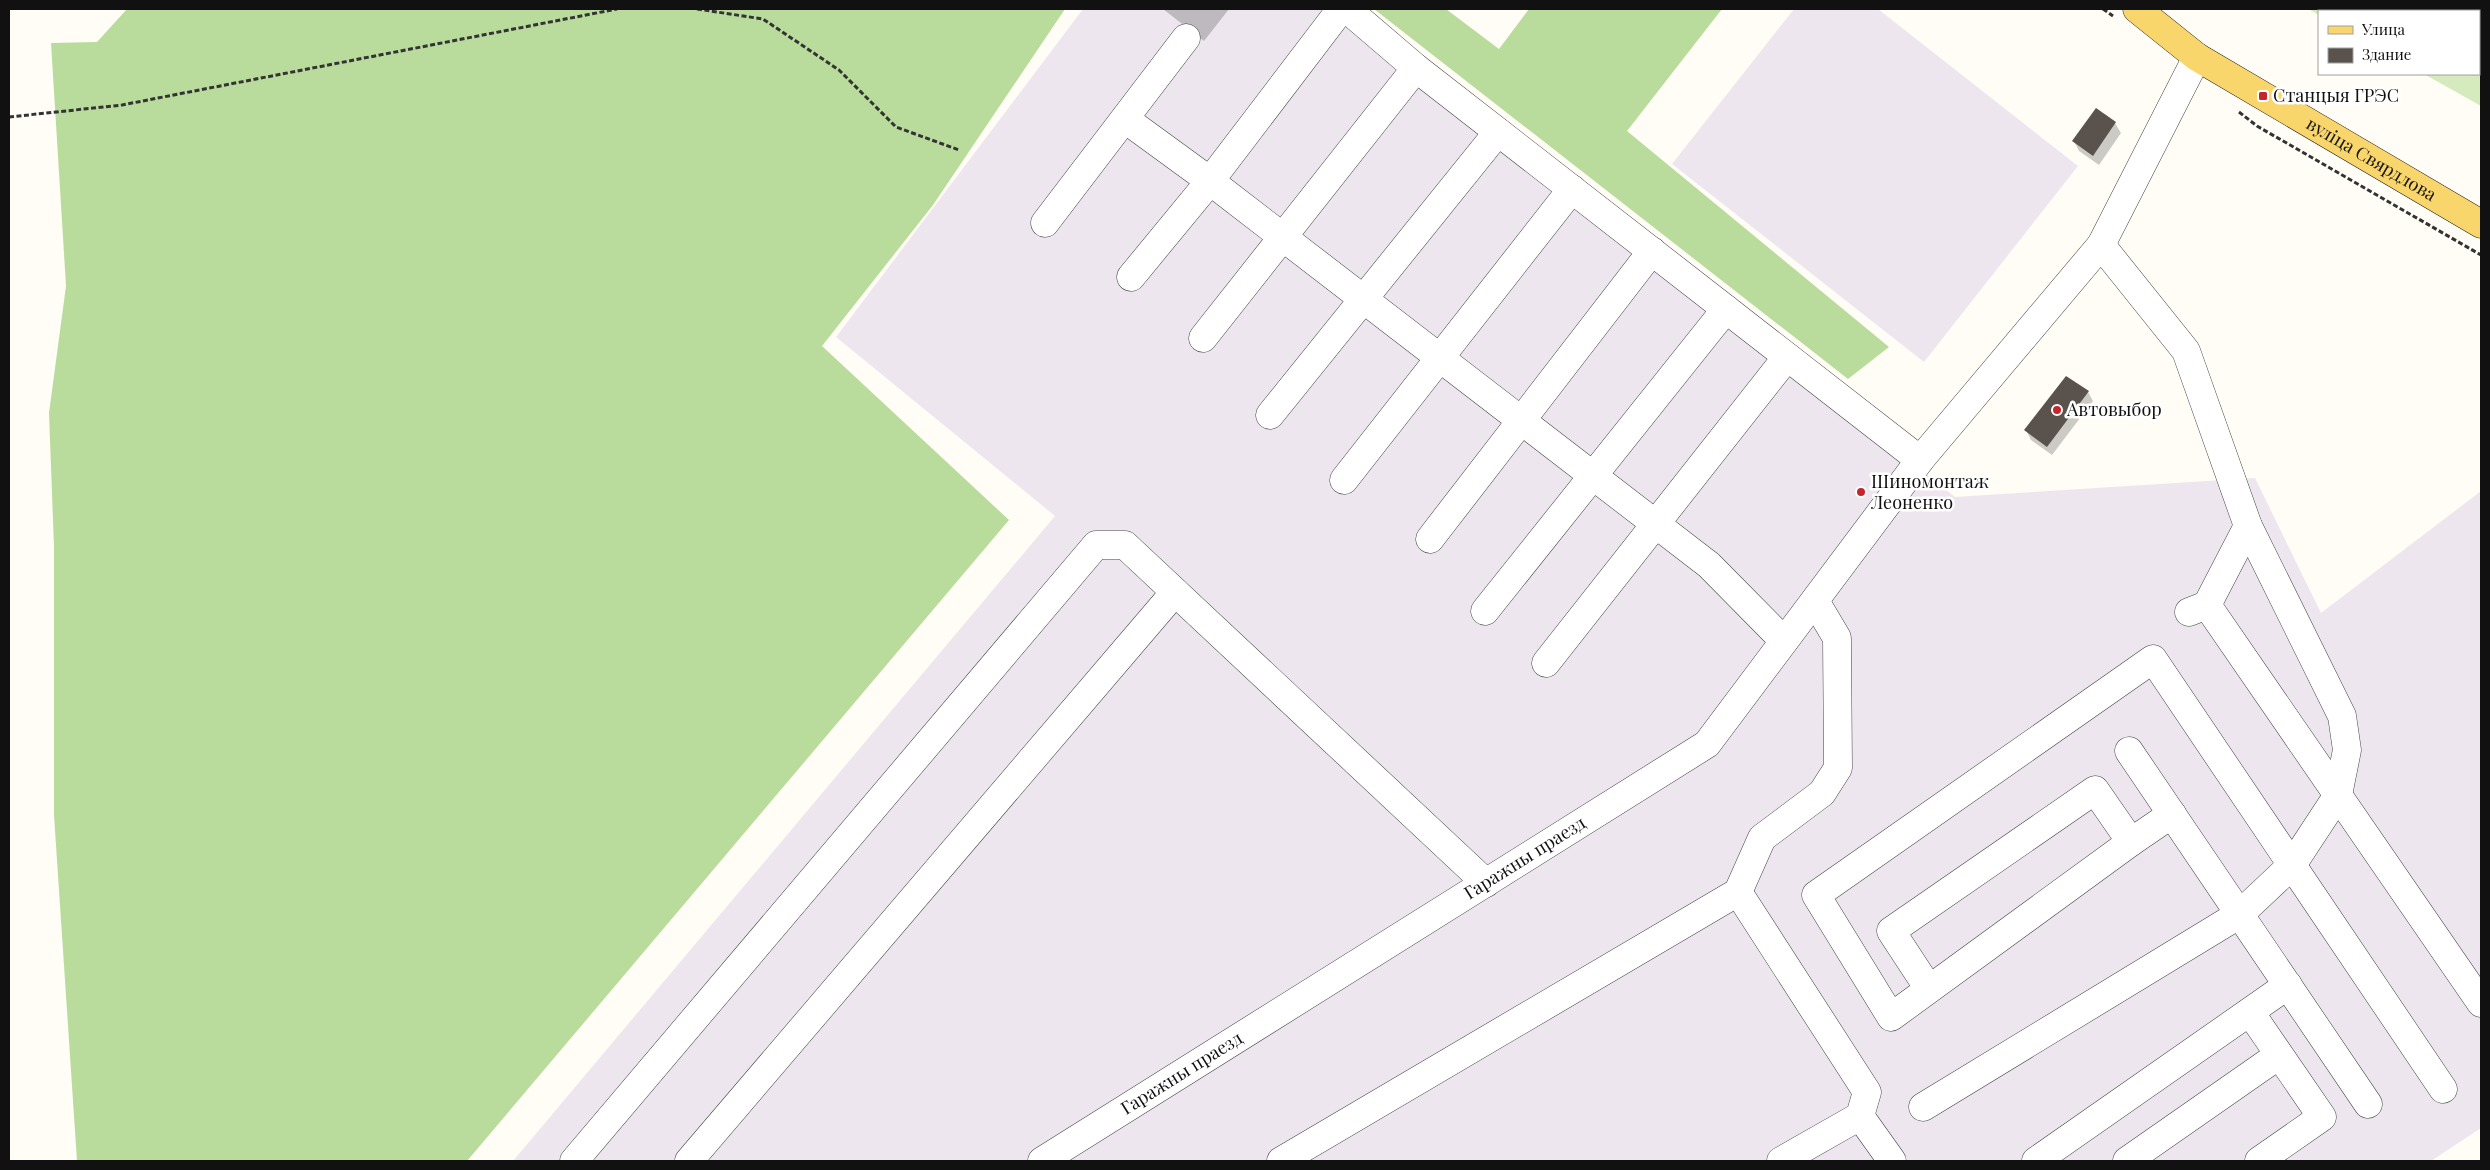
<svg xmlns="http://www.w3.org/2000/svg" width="2490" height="1170" font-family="'Playfair Display',serif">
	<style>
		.industrial { fill: #eee6ef }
		.green { fill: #d5ebbd }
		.forest { fill: #b9dc9c }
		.shadow { fill: #0003 }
		.building { fill: #5a524d }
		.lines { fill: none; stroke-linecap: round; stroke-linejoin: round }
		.minor-casing { stroke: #444; stroke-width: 29 }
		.major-casing { stroke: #222; stroke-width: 29 }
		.path { stroke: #333; stroke-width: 3; stroke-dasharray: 5 2.5; stroke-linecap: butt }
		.minor { stroke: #fff; stroke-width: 28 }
		.major { stroke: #f9d66b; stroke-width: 28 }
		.poi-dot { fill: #c4262e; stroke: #fff; stroke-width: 2 }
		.labels { text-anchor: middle; stroke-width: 5; stroke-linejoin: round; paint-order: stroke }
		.poi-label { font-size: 18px; fill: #111; stroke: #fff; text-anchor: start }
		.street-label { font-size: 18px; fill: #111; stroke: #fff }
	</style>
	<rect width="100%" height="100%" fill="#fffdf5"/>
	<g class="industrial">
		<path d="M1083 9H1341L1955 497 2255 478 2321 613 2481 491V1128L2431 1161H513L1055 516 836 337Z"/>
		<path d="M1794 9H1878L2078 166 1924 362 1672 164Z"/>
	</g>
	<path class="green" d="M2308 9H2481V106L2424 74H2479V11H2319V15Z"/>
	<g class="forest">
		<path d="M127 9H1065L933 205 822 346 1009 520 467 1161H77L54 815V547L49 413 66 286 51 43 97 42Z"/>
		<path d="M1374 9H1446L1499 49 1529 9H1722L1627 131 1889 347 1848 379Z"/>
	</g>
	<g class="shadow">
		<path d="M1163 9H1229L1204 41Z"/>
		<path d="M2096 109 2115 123 2121 133 2099 165 2079 151 2074 141Z"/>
		<path d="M2088 392 2093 401 2052 455 2031 440 2026 430Z"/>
	</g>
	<g class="building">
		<path d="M2096 108 2116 122 2093 156 2072 141Z"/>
		<path d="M2066 376 2089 391 2047 447 2024 430Z"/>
	</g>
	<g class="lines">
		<defs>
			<g id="minor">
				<path d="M1347 9 1416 68 1920 460"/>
				<path d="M1125 119 1210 181 1709 565 1784 641"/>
				<path d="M1045 223 1186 38"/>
				<path d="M1131 277 1210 181 1341 9"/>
				<path d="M1203 338 1416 68"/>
				<path d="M1270 415 1498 132"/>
				<path d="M1344 480 1572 189"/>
				<path d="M1430 539 1652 251"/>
				<path d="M2207 605 2481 1003"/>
				<path d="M1485 611 1726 309"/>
				<path d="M2189 612 2207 605 2248 526"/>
				<path d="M1546 663 1787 357"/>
				<path d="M2129 751 2368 1104"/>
				<path d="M2131 842 2172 814"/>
				<path d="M1738 892 1867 1092 1860 1116 1781 1161"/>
				<path d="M1929 989 1891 931 2095 790 2131 842 1891 1017 1816 895 2153 659 2443 1089"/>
				<path d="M2250 1012 2322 1117 2259 1161"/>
				<path d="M1923 1107 2240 914 2292 865 2338 795 2347 750 2342 716 2248 526 2186 351 2101 245"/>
				<path d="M1860 1116 1892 1161"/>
				<path d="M574 1161 1096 545H1125L1486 883"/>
				<path d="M689 1161 1175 592"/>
				<path id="s1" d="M1042 1161 1707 744 1920 460 2101 245 2197 57"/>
				<path d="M1281 1161 1738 892 1762 838 1822 793 1838 768 1837 638 1815 601"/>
				<path d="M2036 1161 2288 985"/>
				<path d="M2127 1161 2279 1055"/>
			</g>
			<g id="major">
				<path id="s2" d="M2137 9 2197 57 2481 224"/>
			</g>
		</defs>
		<use href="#minor" class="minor-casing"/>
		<use href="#major" class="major-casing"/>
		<g class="path">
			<path d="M697 9 763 19 839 70 896 127 959 150"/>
			<path d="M2103 9 2113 16"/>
			<path d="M2239 112 2257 126 2481 255"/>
			<path d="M9 117 122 105 617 9"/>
		</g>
		<use href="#minor" class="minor"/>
		<use href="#major" class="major"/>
	</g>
	<g class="poi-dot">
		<rect x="2258" y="91" width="10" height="10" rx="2.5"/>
		<circle cx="2057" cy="410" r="5"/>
		<circle cx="1861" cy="492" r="5"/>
	</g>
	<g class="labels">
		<g class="poi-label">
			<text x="2273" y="102">Станцыя ГРЭС</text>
			<text x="2067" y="416">Автовыбор</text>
			<text x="1871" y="488">Шиномонтаж<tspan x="1871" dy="21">Леоненко</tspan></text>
		</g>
		<g class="street-label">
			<text dy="6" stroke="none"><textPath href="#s2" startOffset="279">вуліца Свярдлова</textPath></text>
			<text dy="6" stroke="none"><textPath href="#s1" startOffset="570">Гаражны праезд</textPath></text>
			<text dy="6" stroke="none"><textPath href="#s1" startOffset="165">Гаражны праезд</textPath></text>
		</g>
	</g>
	<rect width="2490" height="1170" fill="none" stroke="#111111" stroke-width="20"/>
	<rect x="2318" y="10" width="162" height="65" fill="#ffffff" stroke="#a0a0a0"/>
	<rect x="2328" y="26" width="25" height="8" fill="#f9d66b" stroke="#a0a0a0"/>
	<text x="2362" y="35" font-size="15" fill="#111111">Улица</text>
	<rect x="2328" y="48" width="25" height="15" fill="#5a524d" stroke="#a0a0a0"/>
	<text x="2362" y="60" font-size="15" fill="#111111">Здание</text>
</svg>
